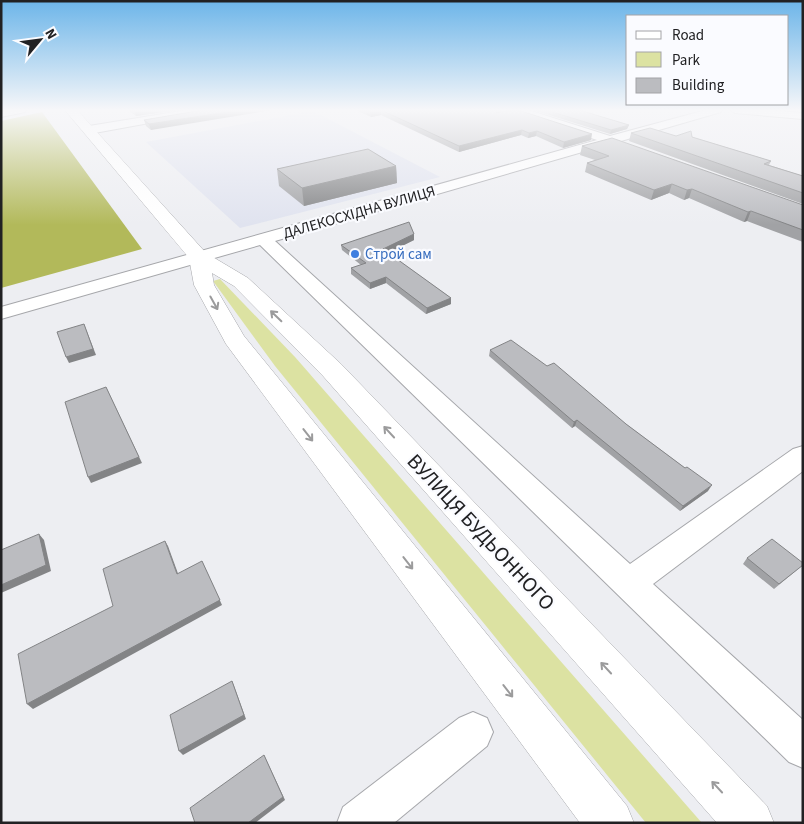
<svg xmlns="http://www.w3.org/2000/svg" width="804" height="824" font-family="'Source Sans 3',sans-serif">
	<style>
		.built { fill: #e0e3ef }
		.green { fill: #dce2a2 }
		.forest { fill: #b2b95a }
		.lines { fill: none; stroke-linecap: round; stroke-linejoin: round }
		.street-casing { stroke: #a6a7ab; stroke-width: 2 }
		.secondary-casing { stroke: #a6a7ab; stroke-width: 1 }
		.street { fill: #fff; fill-rule: evenodd }
		.secondary { fill: #fff; fill-rule: evenodd }
		.wall { fill: #a1a2a5 }
		.shaded-wall { fill: #838486 }
		.building { fill: #bbbcc0; stroke: #838486 }
		.oneway { stroke: #9b9b9c }
		.shop-dot { fill: #3f7fe0; stroke: #fafbff; stroke-width: 2 }
		.labels { text-anchor: middle; stroke-width: 4.5; stroke-linejoin: round; paint-order: stroke }
		.far-street-label { font-size: 15px; fill: #212123; stroke: #fafbff }
		.far-shop-label { font-size: 15px; fill: #366cbe; stroke: #fafbff; text-anchor: start }
		.near-street-label { font-size: 21px; fill: #212123; stroke: #fafbff }
	</style>
	<rect width="100%" height="100%" fill="#edeef2"/>
	<path class="built" d="M313 111 440 177 240 228 146 142Z"/>
	<path class="green" d="M220 279 295 357 702 823H646L275 366 213 281Z"/>
	<path class="forest" d="M42 112 142 249 1 288V121Z"/>
	<g class="lines">
		<defs>
			<g id="street">
				<path d="M6 110H26L25 112 1 117V111Z"/>
				<path d="M187 110H209L204 113 89 134 83 130 89 126Z"/>
				<path d="M513 110H528L610 136 706 110H722L721 112 621 141 619 145 610 144 275 241 630 564 793 449 803 446V471L653 584 803 720V768L789 762 260 245 1 319V307L597 140 514 112Z"/>
				<path d="M730 110H768L803 113V119L735 113Z"/>
				<path d="M473 712 487 718 493 732 487 746 394 823H337L343 807 459 718Z"/>
			</g>
			<path id="secondary" d="M65 110H77L206 253 248 278 341 364 767 806 774 823H717L323 376 234 286 212 273 214 285 244 336 627 806 634 823H580L226 344 194 285 189 258Z"/>
		</defs>
		<use href="#street" class="street-casing"/>
		<use href="#secondary" class="secondary-casing"/>
		<use href="#street" class="street"/>
		<use href="#secondary" class="secondary"/>
	</g>
	<g class="wall">
		<path d="M128 110H178L136 116Z"/>
		<path d="M203 110 151 130 146 126 144 120Z"/>
		<path d="M356 110H502L501 112 591 140 563 148 536 136 528 138 521 135 459 152 381 115 371 117Z"/>
		<path d="M533 110H579L629 125 627 129 610 134Z"/>
		<path d="M631 133 692 137 771 161 769 165 803 176V204L629 141Z"/>
		<path d="M582 146 803 205V242L747 221 744 222 689 198 684 200 669 193 651 200 585 172 587 163 595 160 580 155Z"/>
		<path d="M396 166 397 183 304 206 279 186 277 169Z"/>
		<path d="M414 234V240L388 253 451 298V304L426 314 386 283 370 289 351 274V268L361 265 342 250 341 245Z"/>
		<path d="M490 350 626 424 685 468 708 491 680 511 575 426 572 428 489 356Z"/>
		<path d="M747 558 803 565 798 569 774 589 743 564Z"/>
	</g>
	<g class="shaded-wall">
		<path d="M144 110H178L136 116 134 111Z"/>
		<path d="M240 110H273L151 130 149 124Z"/>
		<path d="M381 110V115L371 117 370 112Z"/>
		<path d="M629 125 627 129 610 134 611 130Z"/>
		<path d="M522 130 521 135 459 152V146Z"/>
		<path d="M537 131 536 136 528 138 529 133Z"/>
		<path d="M592 134 591 140 563 148 564 142Z"/>
		<path d="M396 166 397 183 304 206 302 188Z"/>
		<path d="M672 184 669 193 651 200 654 190Z"/>
		<path d="M692 189 689 198 684 200 687 190Z"/>
		<path d="M751 211 747 221 744 222 748 212Z"/>
		<path d="M414 234V240L384 255 383 249Z"/>
		<path d="M386 277V283L370 289V283Z"/>
		<path d="M451 298V304L426 314 427 308Z"/>
		<path d="M84 324 96 355 69 363 66 357Z"/>
		<path d="M106 387 142 463 91 483 88 477Z"/>
		<path d="M577 420 575 426 572 428 574 422Z"/>
		<path d="M712 485 708 491 680 511 683 506Z"/>
		<path d="M39 534 44 540 51 571 1 593V585Z"/>
		<path d="M165 541 168 546 180 579 177 574Z"/>
		<path d="M202 561 222 605 33 709 27 704Z"/>
		<path d="M232 681 234 686 246 719 183 755 179 751Z"/>
		<path d="M264 755 285 800 255 823H248Z"/>
	</g>
	<g class="building">
		<path d="M132 110H144L134 111Z"/>
		<path d="M203 110H240L149 124 144 120Z"/>
		<path d="M366 110H500L496 113 510 110H518L592 134 564 142 537 131 529 133 522 130 459 146 381 110 370 112Z"/>
		<path d="M546 110H579L629 125 611 130Z"/>
		<path d="M650 128 676 136 691 131 692 137 771 161 764 164 803 176V193L631 133Z"/>
		<path d="M612 138 803 205V230L751 211 748 212 692 189 687 190 672 184 654 190 587 163 609 156 582 146Z"/>
		<path d="M368 149 396 166 302 188 277 169Z"/>
		<path d="M409 222 414 234 383 249 451 298 427 308 386 277 370 283 351 268 366 263 341 245Z"/>
		<path d="M84 324 93 349 66 357 57 332Z"/>
		<path d="M511 340 547 366 554 363 626 424 685 468 687 467 712 485 683 506 577 420 574 422 490 350Z"/>
		<path d="M106 387 139 457 88 477 65 402Z"/>
		<path d="M39 534 46 565 1 585V550Z"/>
		<path d="M772 539 803 563V565L779 584 747 558Z"/>
		<path d="M165 541 177 574 202 561 220 600 27 704 18 654 113 606 103 569Z"/>
		<path d="M232 681 244 715 179 751 170 715Z"/>
		<path d="M264 755 283 797 248 823H195L190 808Z"/>
	</g>
	<defs><path id="oneway-shaft" d="M-6 0H5M1.5-3L5.5 0L1.5 3" fill="none" stroke-width="1.6" stroke-linecap="round" stroke-linejoin="round" transform="scale(1.25)"/></defs>
	<g class="oneway">
		<use href="#oneway-shaft" transform="translate(214 303) rotate(61)"/>
		<use href="#oneway-shaft" transform="translate(276 316) rotate(-136)"/>
		<use href="#oneway-shaft" transform="translate(389 432) rotate(-133)"/>
		<use href="#oneway-shaft" transform="translate(308 435) rotate(52)"/>
		<use href="#oneway-shaft" transform="translate(408 563) rotate(52)"/>
		<use href="#oneway-shaft" transform="translate(606 668) rotate(-133)"/>
		<use href="#oneway-shaft" transform="translate(508 691) rotate(52)"/>
		<use href="#oneway-shaft" transform="translate(717 787) rotate(-133)"/>
	</g>
	<linearGradient id="sky" x2="0" y2="1"><stop stop-color="#6cb5e9"/><stop offset="0.49" stop-color="#f7f7f9"/><stop offset="1" stop-color="#f7f7f9" stop-opacity="0"/></linearGradient>
	<rect width="804" height="225" fill="url(#sky)"/>
	<circle class="shop-dot" cx="355" cy="254" r="5"/>
	<g class="labels">
		<g class="far-street-label">
			<text transform="translate(359 212) rotate(-16)" y="5">ДАЛЕКОСХІДНА ВУЛИЦЯ</text>
		</g>
		<g class="far-shop-label">
			<text x="365" y="259">Строй сам</text>
		</g>
		<g class="near-street-label">
			<text transform="translate(481 532) rotate(47)" y="7">ВУЛИЦЯ БУДЬОННОГО</text>
		</g>
	</g>
	<rect width="804" height="824" fill="none" stroke="#212123" stroke-width="5"/>
	<rect x="626" y="15" width="162" height="90" fill="#fafbff" stroke="#a3a4a7"/>
	<rect x="636" y="31" width="25" height="8" fill="#ffffff" stroke="#a3a4a7"/>
	<text x="672" y="40" font-size="15" fill="#212123">Road</text>
	<rect x="636" y="52" width="25" height="15" fill="#dce2a2" stroke="#a3a4a7"/>
	<text x="672" y="65" font-size="15" fill="#212123">Park</text>
	<rect x="636" y="78" width="25" height="15" fill="#bbbcc0" stroke="#a3a4a7"/>
	<text x="672" y="90" font-size="15" fill="#212123">Building</text>
	<g transform="translate(40 40) rotate(61)" stroke="#fafbff" stroke-width="4" paint-order="stroke">
	<path d="M0-4L9 19L0 12L-9 19Z" fill="#212123"/>
	<text y="-8" font-size="14" font-weight="bold" text-anchor="middle" fill="#212123">N</text>
	</g>
</svg>
